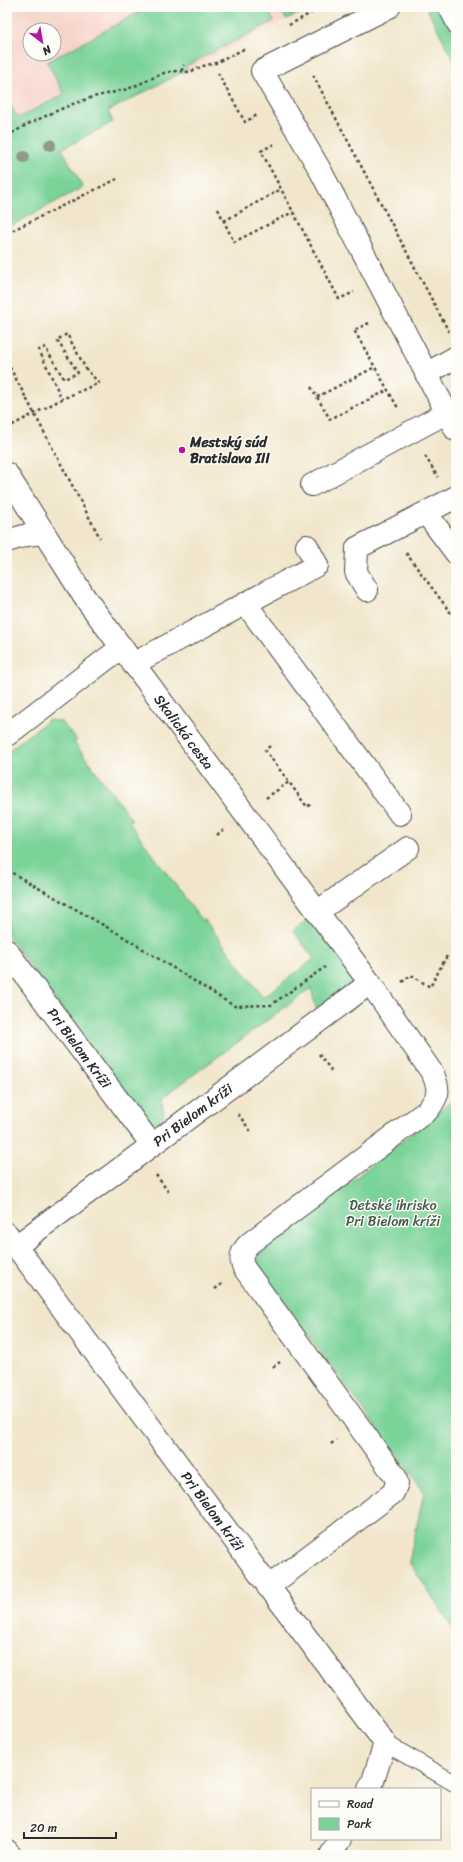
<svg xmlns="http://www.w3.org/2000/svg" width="463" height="1862" font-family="Sriracha,sans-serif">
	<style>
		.built { fill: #f7d1c8; fill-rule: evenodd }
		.green { fill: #7ad399; stroke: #527f62 }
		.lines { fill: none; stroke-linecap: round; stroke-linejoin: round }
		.service-casing { stroke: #494743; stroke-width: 18 }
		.minor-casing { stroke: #494743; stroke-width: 24 }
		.path { stroke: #494743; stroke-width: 2.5; stroke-dasharray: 3 3; stroke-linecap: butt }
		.service { stroke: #fff; stroke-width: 16 }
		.minor { stroke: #fff; stroke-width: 22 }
		.tree { fill: #919b85 }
		.poi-dot { fill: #b5179e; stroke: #fdfcf7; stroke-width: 1.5 }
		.labels { text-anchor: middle; stroke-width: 3; stroke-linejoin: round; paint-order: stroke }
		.poi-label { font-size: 14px; font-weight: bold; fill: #2b2b2b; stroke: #fdfcf7; text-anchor: start }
		.street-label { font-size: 14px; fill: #2b2b2b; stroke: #fdfcf7 }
		.park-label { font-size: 14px; fill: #435d4c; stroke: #fdfcf7 }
	</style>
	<rect width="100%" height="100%" fill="#fdfcf7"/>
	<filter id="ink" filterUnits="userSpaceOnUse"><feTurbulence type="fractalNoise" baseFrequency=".025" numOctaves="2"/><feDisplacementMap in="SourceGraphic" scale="8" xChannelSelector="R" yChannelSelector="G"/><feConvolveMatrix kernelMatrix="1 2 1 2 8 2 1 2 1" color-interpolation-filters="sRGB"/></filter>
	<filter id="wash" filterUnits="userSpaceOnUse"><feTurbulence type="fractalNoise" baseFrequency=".012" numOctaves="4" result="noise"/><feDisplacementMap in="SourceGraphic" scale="16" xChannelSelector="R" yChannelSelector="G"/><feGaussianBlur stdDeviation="0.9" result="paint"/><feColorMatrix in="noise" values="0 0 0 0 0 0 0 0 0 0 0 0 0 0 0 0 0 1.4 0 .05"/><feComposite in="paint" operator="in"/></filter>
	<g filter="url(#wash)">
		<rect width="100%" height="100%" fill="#f1e6cb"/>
		<path class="built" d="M7 7H279L286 19 108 111 88 79 7 125ZM30 30H54V54H30Z"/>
		<g class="green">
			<path d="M141 7H266L274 21 186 66 187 70 108 111 113 122 62 149 83 187 7 228V98L18 118 64 94 47 62 143 10Z"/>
			<path d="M279 7H315L286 19Z"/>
			<path d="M426 7H456V65Z"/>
			<path d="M48 720 60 721 77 740 74 742 132 820 129 822 202 921 204 919 263 997 314 959 293 931 310 918 356 980 316 1009 311 988 162 1098 164 1123 152 1131 7 935V752Z"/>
			<path d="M456 1098V1633L409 1562 424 1492 257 1265 260 1254Z"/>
		</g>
	</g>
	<g filter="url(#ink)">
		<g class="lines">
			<defs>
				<g id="service">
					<path d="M446 7 456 26"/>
					<path d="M385 1743 456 1784"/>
				</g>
				<g id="minor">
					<path d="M389 7 262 71 319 168 456 430"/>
					<path d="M426 374 456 357"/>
					<path id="s1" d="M7 474 85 598 370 983 433 1074C440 1091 439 1095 428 1110L250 1243C242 1250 239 1258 244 1268L395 1476 397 1483 393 1493 268 1587"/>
					<path d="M312 485 446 413"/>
					<path d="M426 513 456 553"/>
					<path d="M7 541 27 535 43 533"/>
					<path d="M367 590 356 572 357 548 456 497"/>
					<path d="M246 604 400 814"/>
					<path d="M133 664 317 565 307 546"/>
					<path d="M7 735 122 647"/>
					<path d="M317 912 408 848"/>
					<path id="s2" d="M7 951 152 1145"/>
					<path id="s3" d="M7 1234 385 1743 373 1781 369 1789"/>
					<path id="s4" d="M16 1246 370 983"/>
					<path d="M7 1851 10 1855"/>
					<path d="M331 1855 340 1839"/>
				</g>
			</defs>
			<use href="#service" class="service-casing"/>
			<use href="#minor" class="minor-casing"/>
			<g class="path">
				<path d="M289 25 322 7"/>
				<path d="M182 71V67L184 65"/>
				<path d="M218 73 245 122 257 115"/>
				<path d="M313 75 449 332"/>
				<path d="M7 136 28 124 70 105 93 97 128 89 164 73 174 71 190 72 203 66 216 63 246 48"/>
				<path d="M274 144 261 151 339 299 354 292"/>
				<path d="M218 209 234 242 293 212"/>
				<path d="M224 221 281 189"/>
				<path d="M7 233 117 179"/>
				<path d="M369 323 354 330 398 408"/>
				<path d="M7 362 100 538"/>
				<path d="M311 387 330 419 388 390"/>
				<path d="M317 397 375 367"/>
				<path d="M7 428 62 399 99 383 86 369 67 334 57 340 78 373 64 379 45 347 39 350 62 399"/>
				<path d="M425 456 438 477"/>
				<path d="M406 553 456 620"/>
				<path d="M270 746 265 750 289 782"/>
				<path d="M266 798 289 782 307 807 312 803"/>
				<path d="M217 835 223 830"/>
				<path d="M7 870 119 934 234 1006 271 1005 325 967"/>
				<path d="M402 982 411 975 430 987 447 956"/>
				<path d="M319 1054 333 1073"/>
				<path d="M238 1114 252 1133"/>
				<path d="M156 1175 170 1194"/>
				<path d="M215 1289 222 1284"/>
				<path d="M273 1367 280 1362"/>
				<path d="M331 1444 336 1440"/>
			</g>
			<use href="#service" class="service"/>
			<use href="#minor" class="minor"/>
		</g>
		<g class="tree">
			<circle cx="50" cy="145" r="6"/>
			<circle cx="24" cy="157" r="6"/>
		</g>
	</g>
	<circle class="poi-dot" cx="182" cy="450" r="4"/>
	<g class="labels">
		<g class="poi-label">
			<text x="190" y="447">Mestský súd<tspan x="190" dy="16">Bratislava III</tspan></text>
		</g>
		<g class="street-label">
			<text dy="5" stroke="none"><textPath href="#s1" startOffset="313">Skalická cesta</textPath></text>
			<text dy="5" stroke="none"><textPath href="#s2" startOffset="121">Pri Bielom Kríži</textPath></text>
			<text dy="5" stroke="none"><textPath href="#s4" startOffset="220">Pri Bielom kríži</textPath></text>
			<text dy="5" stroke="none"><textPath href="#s3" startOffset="345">Pri Bielom kríži</textPath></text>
		</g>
		<g class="park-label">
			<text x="393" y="1210">Detské ihrisko<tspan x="393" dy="16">Pri Bielom kríži</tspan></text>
		</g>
	</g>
	<rect width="463" height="1862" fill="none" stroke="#fdfcf7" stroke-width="24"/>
	<rect x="311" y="1788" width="130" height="52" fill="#fdfcf7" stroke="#a9a8a5"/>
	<rect x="319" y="1801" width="20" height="6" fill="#ffffff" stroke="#a9a8a5"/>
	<text x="347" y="1808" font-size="12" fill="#2b2b2b">Road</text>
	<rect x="319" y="1818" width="20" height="12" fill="#7ad399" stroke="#a9a8a5"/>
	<text x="347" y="1828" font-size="12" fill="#2b2b2b">Park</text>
	<g transform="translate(42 42) rotate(149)"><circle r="19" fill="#fdfcf7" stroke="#a9a8a5"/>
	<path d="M0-3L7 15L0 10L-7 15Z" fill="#b5179e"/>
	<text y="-6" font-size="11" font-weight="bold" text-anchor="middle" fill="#2b2b2b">N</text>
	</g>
	<path d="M24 1832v6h92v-6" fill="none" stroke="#2b2b2b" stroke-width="2"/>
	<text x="30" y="1832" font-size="12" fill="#2b2b2b" stroke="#fdfcf7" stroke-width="3" paint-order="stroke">20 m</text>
</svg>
